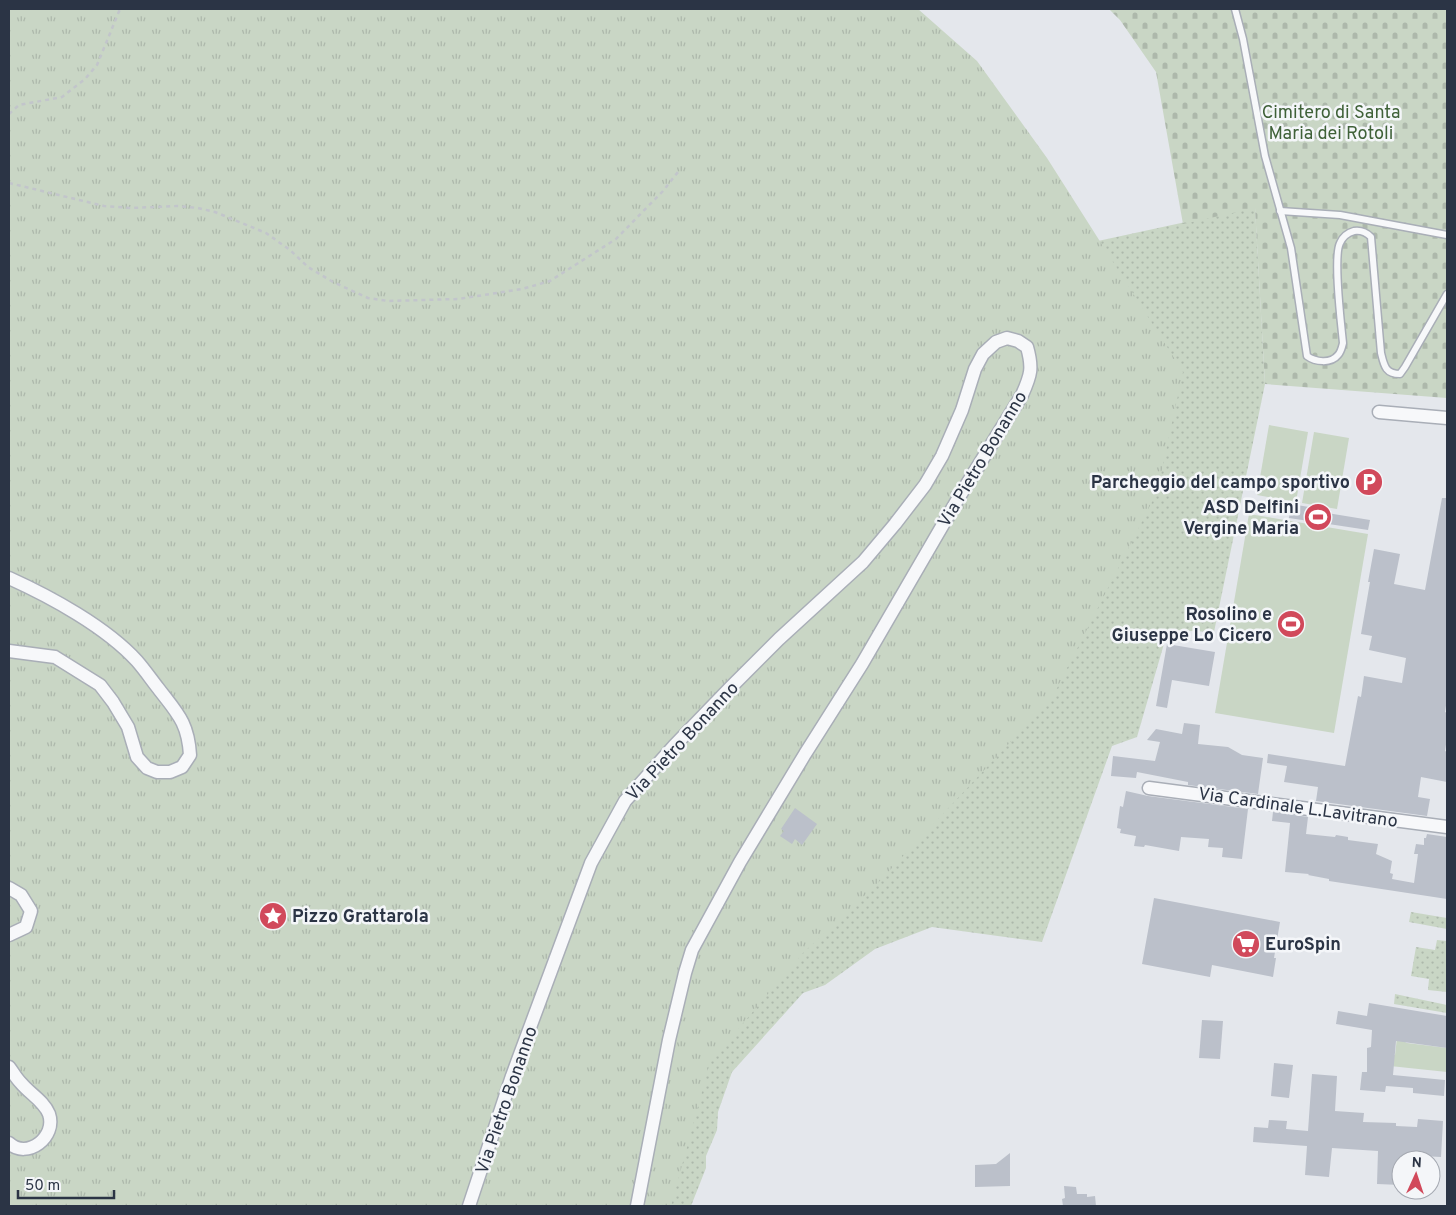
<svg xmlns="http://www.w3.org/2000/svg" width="1456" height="1215" font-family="Overpass,sans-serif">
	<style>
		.grass { fill: url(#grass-dots) }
		.cemetery { fill: url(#cemetery-stones) }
		.park { fill: url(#park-tufts) }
		.garden { fill: #c9d6c5 }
		.building { fill: #bbc0ca }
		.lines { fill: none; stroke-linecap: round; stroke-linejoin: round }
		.lane-casing { stroke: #a9aeb7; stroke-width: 9 }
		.street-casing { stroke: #a9aeb7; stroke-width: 15 }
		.path { stroke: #c2c5cb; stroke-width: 2.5; stroke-dasharray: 4 4; stroke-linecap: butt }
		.lane { stroke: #f7f8fa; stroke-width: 6 }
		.street { stroke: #f7f8fa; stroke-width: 12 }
		.labels { text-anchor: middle; stroke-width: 5; stroke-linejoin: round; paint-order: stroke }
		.park-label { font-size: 18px; fill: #3f6138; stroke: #f4f6f9 }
		.street-label { font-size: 18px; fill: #2b3445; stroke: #f4f6f9 }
		.poi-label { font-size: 18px; font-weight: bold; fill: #2b3445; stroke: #f4f6f9; text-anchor: end }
	</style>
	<defs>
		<pattern id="grass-dots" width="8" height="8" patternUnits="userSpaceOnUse" patternTransform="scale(1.25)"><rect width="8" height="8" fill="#c9d6c5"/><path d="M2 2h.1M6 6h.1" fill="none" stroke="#adb8ab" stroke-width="1.8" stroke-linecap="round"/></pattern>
		<pattern id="cemetery-stones" width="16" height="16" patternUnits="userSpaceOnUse" patternTransform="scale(1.25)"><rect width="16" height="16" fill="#c9d6c5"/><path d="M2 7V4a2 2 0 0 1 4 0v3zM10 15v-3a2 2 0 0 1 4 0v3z" fill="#adb8ab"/></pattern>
		<pattern id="park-tufts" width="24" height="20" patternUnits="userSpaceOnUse" patternTransform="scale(1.25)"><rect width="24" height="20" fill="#c9d6c5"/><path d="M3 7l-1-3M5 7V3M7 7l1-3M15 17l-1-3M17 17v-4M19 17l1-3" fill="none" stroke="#adb8ab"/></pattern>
	</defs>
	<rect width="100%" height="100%" fill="#e4e7ec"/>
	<g class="grass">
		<path d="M1255 207 1265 384 1214 632 1168 630 1137 737 1112 746 1042 942 932 927 875 949 825 985 803 993 732 1072 718 1112 717 1130 706 1156V1168L691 1206H648L1024 257Z"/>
		<path d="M1411 912 1447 918V929L1409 922Z"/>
		<path d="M1437 940 1447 941V992L1428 990 1429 979 1411 976 1416 947 1435 950Z"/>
		<path d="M1395 994 1447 1005V1013L1394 1004Z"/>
	</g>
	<path class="cemetery" d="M1109 9H1447V398L1265 384 1255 208 1183 224 1156 72 1120 20Z"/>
	<path class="park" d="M9 9H918L977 61 1047 158 1183 372 1157 492 1052 698 875 886 803 953 710 1062 671 1206H9Z"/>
	<g class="garden">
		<path d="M1269 425 1308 432 1296 502 1257 495Z"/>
		<path d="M1314 432 1349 438 1337 509 1302 503Z"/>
		<path d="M1249 514 1368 534 1334 733 1215 713Z"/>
		<path d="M1397 1038 1407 1043 1447 1048V1072L1390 1066 1391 1055H1395Z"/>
	</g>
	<g class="building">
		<path d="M1442 498H1447V699L1445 712 1447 713V738L1445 751 1447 752V782L1421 777 1418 797 1430 799 1427 816 1316 801 1318 787 1284 782 1287 766 1267 763 1268 754 1345 766 1358 696 1361 697 1364 676 1402 683 1406 658 1369 650 1372 636 1361 634 1370 582H1368L1374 549 1400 554 1394 584 1425 590Z"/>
		<path d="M1291 504 1309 507V510L1370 520 1368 530 1289 518Z"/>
		<path d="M1167 644 1215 652 1209 686 1172 680 1167 708 1156 706Z"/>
		<path d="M1184 723 1200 725 1198 744 1228 747 1242 755 1263 758 1258 794 1188 785V782L1137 772 1136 778 1111 776 1113 756 1155 761 1160 742 1147 740 1156 729 1182 734Z"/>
		<path d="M1126 791 1148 796 1248 809 1242 859 1222 857 1223 848 1208 847 1209 839 1181 837 1179 851 1145 845 1144 847 1134 846 1136 836 1120 833 1121 829 1117 828 1120 806 1123 807Z"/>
		<path d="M795 808 817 824 802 845 795 839 792 844 780 836 784 831 781 829Z"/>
		<path d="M1273 812 1308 817 1306 834 1335 837 1336 835 1348 837V840L1378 844 1376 854 1392 861 1390 873 1393 874 1392 879 1414 883 1418 854H1414L1416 844 1424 845V838H1426L1427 834 1447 837V899L1329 881V879L1308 875 1309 874 1285 872 1290 823 1272 821Z"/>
		<path d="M1154 898 1280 922 1274 958H1276L1273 977 1212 965 1210 977 1142 964Z"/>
		<path d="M1369 1003 1447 1016V1048L1396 1041 1393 1075 1445 1080 1444 1096 1413 1093V1088L1386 1086 1385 1092 1360 1090 1362 1072H1367V1048L1371 1047 1372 1030 1336 1024 1338 1011 1367 1016Z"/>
		<path d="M1202 1020 1223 1021 1220 1059 1199 1058Z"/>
		<path d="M1274 1063 1293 1065 1289 1098 1271 1096Z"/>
		<path d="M1312 1074 1337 1076 1335 1111 1364 1113 1363 1122 1396 1123V1126L1417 1127 1418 1119 1443 1121 1441 1157 1402 1155 1401 1185 1377 1184 1378 1151 1332 1148 1329 1177 1305 1175 1307 1146 1253 1142 1254 1127 1268 1128 1269 1120 1287 1121 1286 1129 1308 1131Z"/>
		<path d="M1010 1153V1186L975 1187V1165L996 1164Z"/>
		<path d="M1064 1186 1076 1187 1077 1194H1087V1197L1095 1196 1096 1206H1063L1062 1199 1065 1198Z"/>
	</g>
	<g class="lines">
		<defs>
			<g id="lane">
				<path d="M1235 9 1243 39 1265 156 1291 248 1307 356C1315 362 1331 364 1338 355 1341 352 1342 347 1343 343 1341 323 1333 257 1340 243 1343 236 1347 233 1354 231 1361 230 1366 232 1371 237L1381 353C1384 365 1385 374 1400 374L1405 367 1447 294"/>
				<path d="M1280 211 1340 215 1447 235"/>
			</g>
			<g id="street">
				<path d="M1379 412 1447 418"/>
				<path d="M9 578C51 597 106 627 137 661 144 669 151 679 158 688 177 713 188 722 190 755L182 767 170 772H157L147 768 137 757 128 727 113 702 100 685 55 657 9 651"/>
				<path d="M1149 788 1447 827"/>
				<path d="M9 888 21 895 31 911 26 927 9 935"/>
				<path d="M9 1067C13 1072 16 1078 21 1083 29 1093 44 1101 49 1114 57 1137 27 1160 9 1143"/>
				<path d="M469 1206 512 1076 591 863 625 801 674 746 730 688 779 639 863 562 895 524 925 485 942 456 962 410 975 369 983 354 996 342 1007 338 1018 341 1027 347C1033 368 1031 375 1022 395L959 497 862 664 805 754 740 862 692 950 685 973 669 1040 637 1206"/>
			</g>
		</defs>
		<use href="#lane" class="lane-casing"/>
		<use href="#street" class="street-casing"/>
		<g class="path">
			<path d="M9 114 19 105 62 97 85 79 97 65 120 9"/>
			<path d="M9 183 104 206 131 208 177 206 198 208 215 212 266 233 290 250 308 267 333 282 368 298 388 301 458 299 522 289 550 281 616 239 663 191 678 172"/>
		</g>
		<use href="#lane" class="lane"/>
		<use href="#street" class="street"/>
	</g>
	<defs>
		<symbol id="parking-disc" viewBox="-11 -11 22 22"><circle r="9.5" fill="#d1495b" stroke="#f4f6f9"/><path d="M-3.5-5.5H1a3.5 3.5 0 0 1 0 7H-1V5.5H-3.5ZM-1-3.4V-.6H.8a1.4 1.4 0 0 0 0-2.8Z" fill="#fff"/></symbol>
		<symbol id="stadium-disc" viewBox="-11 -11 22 22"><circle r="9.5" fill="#d1495b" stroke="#f4f6f9"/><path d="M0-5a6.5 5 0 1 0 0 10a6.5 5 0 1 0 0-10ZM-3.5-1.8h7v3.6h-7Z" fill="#fff"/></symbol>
		<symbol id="sight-disc" viewBox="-11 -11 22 22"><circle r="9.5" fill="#d1495b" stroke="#f4f6f9"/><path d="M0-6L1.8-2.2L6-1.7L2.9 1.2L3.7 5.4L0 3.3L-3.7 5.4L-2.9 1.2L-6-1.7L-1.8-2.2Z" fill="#fff"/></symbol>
		<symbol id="supermarket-disc" viewBox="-11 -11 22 22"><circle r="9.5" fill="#d1495b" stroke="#f4f6f9"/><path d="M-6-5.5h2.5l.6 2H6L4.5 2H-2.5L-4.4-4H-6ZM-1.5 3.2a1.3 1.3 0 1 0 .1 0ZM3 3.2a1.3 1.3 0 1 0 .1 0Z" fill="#fff"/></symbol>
	</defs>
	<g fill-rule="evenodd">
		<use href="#parking-disc" x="1353" y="466" width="32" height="32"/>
		<use href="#stadium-disc" x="1302" y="501" width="32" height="32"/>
		<use href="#stadium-disc" x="1275" y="608" width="32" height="32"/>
		<use href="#sight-disc" x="257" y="900" width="32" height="32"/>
		<use href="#supermarket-disc" x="1230" y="928" width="32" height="32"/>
	</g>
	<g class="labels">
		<g class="park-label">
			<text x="1331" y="118">Cimitero di Santa<tspan x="1331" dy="21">Maria dei Rotoli</tspan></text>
		</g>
		<g class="street-label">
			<text transform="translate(982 459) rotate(-59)" y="6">Via Pietro Bonanno</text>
			<text transform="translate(682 741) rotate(-47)" y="6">Via Pietro Bonanno</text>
			<text transform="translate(1298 807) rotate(8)" y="6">Via Cardinale L.Lavitrano</text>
			<text transform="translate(506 1100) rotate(-71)" y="6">Via Pietro Bonanno</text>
		</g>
		<g class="poi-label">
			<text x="1350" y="488">Parcheggio del campo sportivo</text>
			<text x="1299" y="513">ASD Delfini<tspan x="1299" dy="21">Vergine Maria</tspan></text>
			<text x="1272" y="620">Rosolino e<tspan x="1272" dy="21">Giuseppe Lo Cicero</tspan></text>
			<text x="292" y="922" text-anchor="start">Pizzo Grattarola</text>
			<text x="1265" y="950" text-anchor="start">EuroSpin</text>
		</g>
	</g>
	<rect width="1456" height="1215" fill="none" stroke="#2b3445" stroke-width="20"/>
	<g transform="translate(1416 1175) rotate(3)"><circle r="24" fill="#f4f6f9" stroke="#a4a8b1"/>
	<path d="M0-4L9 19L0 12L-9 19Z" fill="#d1495b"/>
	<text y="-8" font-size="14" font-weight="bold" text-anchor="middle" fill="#2b3445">N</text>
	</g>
	<path d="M18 1190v8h96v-8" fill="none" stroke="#2b3445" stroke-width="2.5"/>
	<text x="25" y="1190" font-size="15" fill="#2b3445" stroke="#f4f6f9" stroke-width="4" paint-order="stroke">50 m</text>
</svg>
